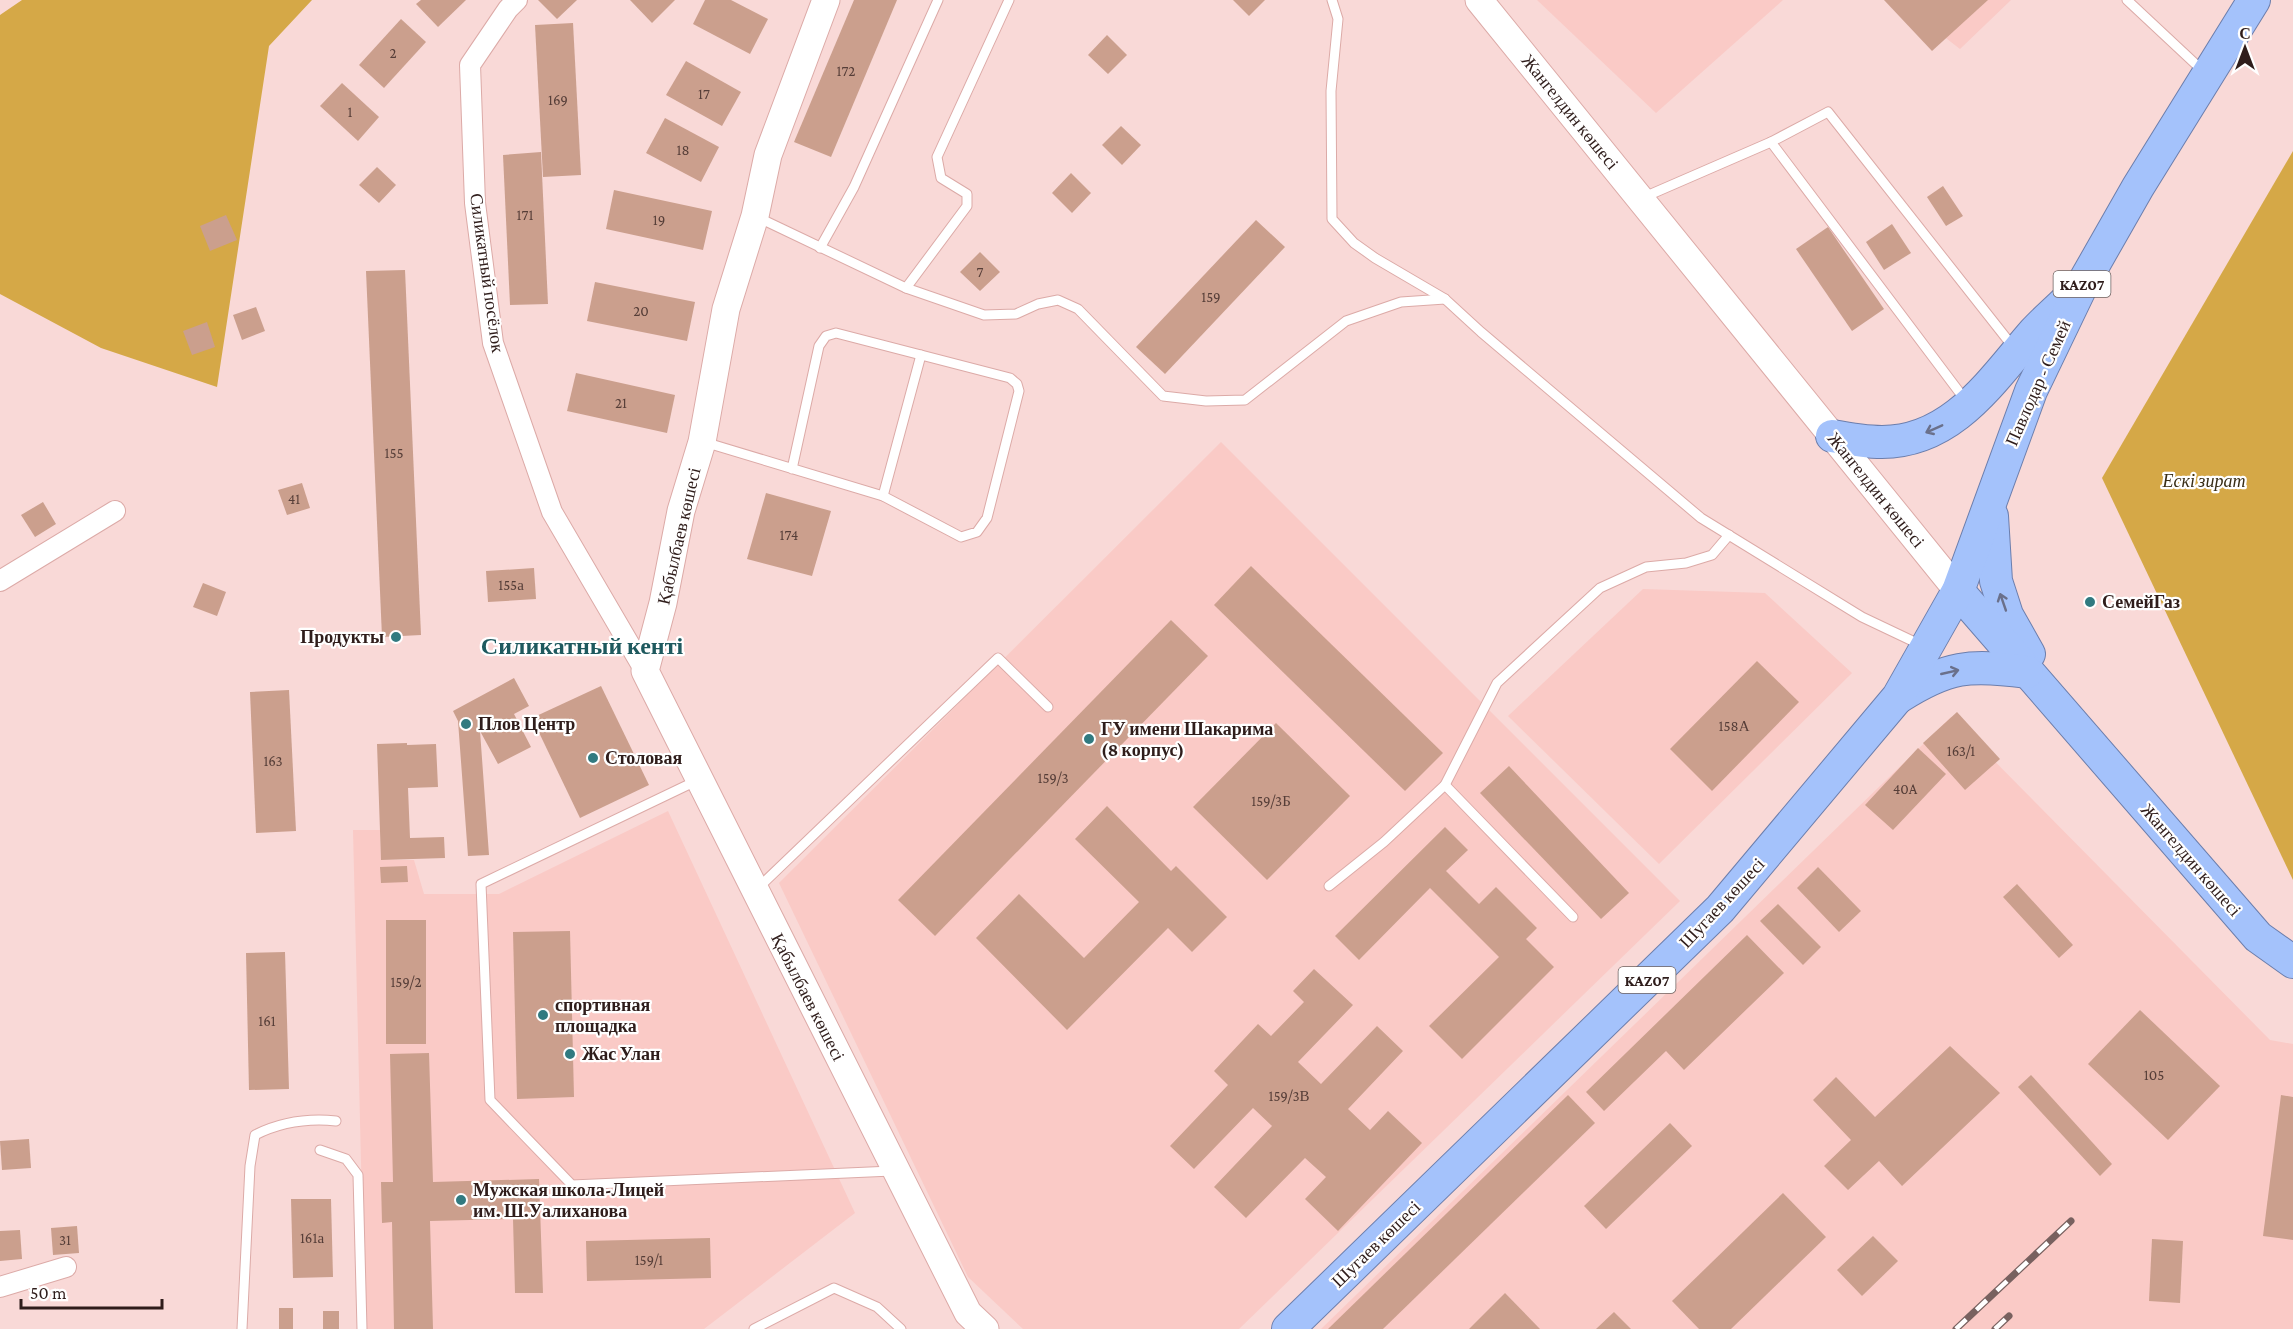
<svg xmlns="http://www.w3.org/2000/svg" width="2293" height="1329" font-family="'Crimson Pro',serif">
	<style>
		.built { fill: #facac6 }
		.green { fill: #d5a847 }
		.building { fill: #cb9f8d }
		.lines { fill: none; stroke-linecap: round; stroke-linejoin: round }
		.service-casing { stroke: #dcaaa7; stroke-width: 11 }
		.minor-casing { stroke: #dcaaa7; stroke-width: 22 }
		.secondary-casing { stroke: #dcaaa7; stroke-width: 29 }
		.trunk-casing { stroke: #6c7eac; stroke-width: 34 }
		.service { stroke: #fff; stroke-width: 9 }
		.minor { stroke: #fff; stroke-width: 20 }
		.secondary { stroke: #fff; stroke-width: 27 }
		.trunk { stroke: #a4c2fb; stroke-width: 32 }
		.rail-casing { stroke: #78615f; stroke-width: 7 }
		.rail { stroke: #fff; stroke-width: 4.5; stroke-dasharray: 14; stroke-linecap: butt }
		.oneway { stroke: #6a708b }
		.poi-dot { fill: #317a80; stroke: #fff; stroke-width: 2 }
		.labels { text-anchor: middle; stroke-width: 4.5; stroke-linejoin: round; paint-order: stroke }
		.number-label { font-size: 15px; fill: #563e38 }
		.shield { fill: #fff; stroke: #6d615f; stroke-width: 1.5 }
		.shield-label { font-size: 16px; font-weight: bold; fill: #2f1d1b }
		.street-label { font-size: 18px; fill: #2f1d1b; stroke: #fff }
		.park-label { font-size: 18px; font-style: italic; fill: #392e17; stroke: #fff }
		.poi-label { font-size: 18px; font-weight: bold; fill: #2f1d1b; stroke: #fff; text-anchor: start }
		.district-label { font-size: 24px; font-weight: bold; fill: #1e595e; stroke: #fff }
	</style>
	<rect width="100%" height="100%" fill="#f9d9d7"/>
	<g class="built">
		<path d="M1537 0H1783L1656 113Z"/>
		<path d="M1897 0H2011L1960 49Z"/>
		<path d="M1221 442 1680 901 1239 1329H1023L968 1277 779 883Z"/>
		<path d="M1643 589 1765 593 1852 673 1659 864 1508 716Z"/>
		<path d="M1951 717 2270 1040 2293 1044V1329H1321Z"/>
		<path d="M668 811 855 1213 704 1329H365L353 830H380L381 860H414L424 894H499Z"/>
	</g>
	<g class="green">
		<path d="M22 0H312L269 46 217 387 101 348 0 294V15Z"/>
		<path d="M2293 151V880L2102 478Z"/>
	</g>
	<g class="building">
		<path d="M421 0H466L438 27 416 4Z"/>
		<path d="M538 0H577L557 19Z"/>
		<path d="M630 0H675L652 23Z"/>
		<path d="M705 0H731L768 19 750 54 693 24Z"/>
		<path d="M854 0H897L831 157 794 142Z"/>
		<path d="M1233 0H1265L1249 16Z"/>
		<path d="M1884 0H1988L1932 51Z"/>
		<path d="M401 19 426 42 384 88 359 65Z"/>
		<path d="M573 23 581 175 543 177 535 25Z"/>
		<path d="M1107 35 1127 55 1108 74 1088 55Z"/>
		<path d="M686 61 741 92 722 126 666 95Z"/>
		<path d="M342 83 379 117 358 141 320 106Z"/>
		<path d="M665 118 719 147 701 182 646 153Z"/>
		<path d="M1121 126 1141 145 1122 165 1102 145Z"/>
		<path d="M541 152 548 304 510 305 503 155Z"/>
		<path d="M377 167 396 185 379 203 359 185Z"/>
		<path d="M1071 173 1091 193 1072 213 1052 193Z"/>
		<path d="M1943 186 1963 216 1946 226 1927 197Z"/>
		<path d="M614 190 712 211 703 250 606 229Z"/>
		<path d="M226 215 237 240 210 251 200 226Z"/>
		<path d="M1256 220 1285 247 1165 374 1136 347Z"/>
		<path d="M1892 224 1911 253 1884 270 1866 242Z"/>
		<path d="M1828 227 1884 309 1852 331 1796 249Z"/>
		<path d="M980 252 1000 272 980 291 960 272Z"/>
		<path d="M405 270 421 635 382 637 366 271Z"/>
		<path d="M595 282 695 302 687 341 587 321Z"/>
		<path d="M256 307 265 331 242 340 233 315Z"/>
		<path d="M207 322 215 347 192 355 183 331Z"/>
		<path d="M576 373 675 395 667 433 567 411Z"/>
		<path d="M302 483 310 508 287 515 278 490Z"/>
		<path d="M766 493 831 511 812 576 747 559Z"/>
		<path d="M43 502 56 524 35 537 21 515Z"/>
		<path d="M1251 566 1443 753 1405 791 1214 605Z"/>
		<path d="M534 568 536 599 488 602 486 571Z"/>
		<path d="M203 583 226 592 217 616 193 607Z"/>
		<path d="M1171 620 1208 656 935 936 898 900Z"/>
		<path d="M1757 661 1799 702 1712 791 1670 749Z"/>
		<path d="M514 678 529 706 514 714 531 747 498 764 480 731 489 855 468 856 458 721 453 711Z"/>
		<path d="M601 686 649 785 580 818 532 718Z"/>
		<path d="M289 690 296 831 256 833 250 692Z"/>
		<path d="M1957 712 2000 759 1965 790 1923 743Z"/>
		<path d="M1276 723 1350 796 1267 880 1193 807Z"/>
		<path d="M407 743V745L436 744 438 787 408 788 410 838 444 837 445 858 381 860 377 744Z"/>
		<path d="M1918 748 1946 774 1893 830 1865 805Z"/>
		<path d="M1509 766 1629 893 1601 919 1480 793Z"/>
		<path d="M1107 806 1171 871 1176 866 1227 917 1192 952 1168 928 1067 1030 976 938 1019 894 1084 958 1139 902 1075 839Z"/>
		<path d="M1445 827 1468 850 1446 871 1479 904 1496 887 1537 928 1526 939 1554 967 1462 1059 1429 1026 1499 957 1430 888 1359 960 1335 936Z"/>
		<path d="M407 866 408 882 381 883 380 867Z"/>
		<path d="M1818 867 1861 911 1839 932 1797 888Z"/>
		<path d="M2017 884 2073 945 2059 958 2003 897Z"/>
		<path d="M1778 904 1821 947 1803 965 1760 921Z"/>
		<rect x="386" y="920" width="40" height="124"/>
		<path d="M570 931 574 1097 517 1099 513 932Z"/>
		<path d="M1747 935 1784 973 1684 1070 1666 1051 1604 1111 1586 1092Z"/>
		<path d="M285 952 289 1089 249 1090 246 953Z"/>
		<path d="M1314 969 1353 1005 1298 1062 1321 1084 1377 1026 1403 1051 1348 1109 1370 1130 1388 1111 1422 1143 1338 1231 1305 1199 1326 1177 1305 1158 1246 1218 1214 1187 1272 1126 1253 1108 1194 1169 1170 1146 1228 1085 1214 1071 1258 1024 1271 1036 1304 1002 1293 991Z"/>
		<path d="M2140 1010 2220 1086 2168 1140 2088 1064Z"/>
		<path d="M1950 1046 2000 1093 1902 1186 1879 1161 1848 1190 1824 1166 1851 1140 1813 1100 1836 1077 1875 1117Z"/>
		<path d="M429 1053 433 1182 539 1179 543 1293H515L513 1219 430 1221 433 1329H394L392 1222 382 1223 381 1182H393L390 1054Z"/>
		<path d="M2031 1075 2112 1164 2100 1176 2018 1087Z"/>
		<path d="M1568 1095 1595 1123 1383 1329H1328Z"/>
		<path d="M2281 1095 2293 1097V1240L2263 1236Z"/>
		<path d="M1670 1123 1692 1146 1606 1229 1584 1206Z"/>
		<path d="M29 1139 31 1168 2 1170 0 1141Z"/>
		<path d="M1783 1193 1826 1237 1731 1329H1699L1672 1301Z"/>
		<path d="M291 1199H331L333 1277 293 1278Z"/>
		<path d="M77 1226 79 1253 53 1255 51 1228Z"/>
		<path d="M20 1230 22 1259 0 1261V1231Z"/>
		<path d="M1873 1236 1898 1261 1862 1296 1837 1270Z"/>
		<path d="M710 1238 711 1278 587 1281 586 1241Z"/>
		<path d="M2152 1239 2183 1241 2180 1303 2149 1301Z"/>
		<path d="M1505 1293 1540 1329H1469Z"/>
		<rect x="279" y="1308" width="14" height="21"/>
		<rect x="323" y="1311" width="16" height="18"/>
		<path d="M1614 1312 1631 1329H1596Z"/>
	</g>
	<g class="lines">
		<defs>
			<g id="service">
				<path d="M1332 0 1338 19 1331 91 1332 219 1354 243 1375 258 1445 299 1481 332 1701 518 1862 617 1921 645"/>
				<path d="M2127 0 2203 71"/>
				<path d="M1771 142 1966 401"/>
				<path d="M1642 198 1771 142 1828 112 2014 348"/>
				<path d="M757 217 906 288 984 315 1016 314 1038 304 1058 300 1078 309 1163 396 1206 401 1245 400 1346 321 1401 302 1445 299"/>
				<path d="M820 248 854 187 938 0"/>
				<path d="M906 288 967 206V194L941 178 937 157 1009 0"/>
				<path d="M704 442 883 496 961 537 977 532 987 518 1019 391 1017 384 1010 378 836 333 826 336 819 346 792 469"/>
				<path d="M883 496 921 355"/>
				<path d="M696 781 481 884 490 1100 572 1185 892 1171"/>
				<path d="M1445 785 1573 917"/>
				<path d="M1329 886 1384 842 1445 785 1497 683 1600 588 1646 567 1686 563 1712 555 1729 535"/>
				<path d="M758 888 998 658 1048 707"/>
				<path d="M320 1150 346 1159 358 1175 362 1329"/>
				<path d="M242 1329 250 1166 255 1135C281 1122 307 1118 336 1121"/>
				<path d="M754 1329 834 1288 877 1307 901 1329"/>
			</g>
			<g id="minor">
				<path d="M517 0 508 9 470 65 475 203 493 343 552 512 645 671"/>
				<path d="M0 581 115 511"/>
				<path d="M0 1287 66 1267"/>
			</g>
			<g id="secondary">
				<path d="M826 0 768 155 755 216 726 309 702 442 681 511 663 603 645 671 968 1313 985 1329"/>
				<path d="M1479 0 1958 591"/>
			</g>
			<g id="trunk">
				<path d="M1832 436C1848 439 1865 442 1882 442 1953 442 1992 380 2034 332 2044 321 2056 311 2067 300"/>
				<path d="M1992 516 1996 581 2007 615 2029 654"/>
				<path d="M1958 591 2258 937 2293 962"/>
				<path d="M1899 697C1948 666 1969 664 2027 672"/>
				<path d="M1288 1329 1720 909 1898 697 1958 591 2031 391 2081 287 2138 187 2254 0"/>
			</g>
		</defs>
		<use href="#service" class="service-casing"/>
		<use href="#minor" class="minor-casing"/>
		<use href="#secondary" class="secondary-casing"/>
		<use href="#trunk" class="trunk-casing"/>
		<use href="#service" class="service"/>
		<use href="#minor" class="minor"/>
		<use href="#secondary" class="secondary"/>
		<use href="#trunk" class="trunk"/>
		<defs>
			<g id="rail">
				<path d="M1956 1329 2071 1221"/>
				<path d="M1995 1329 2009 1316"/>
			</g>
		</defs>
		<use href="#rail" class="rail-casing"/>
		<use href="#rail" class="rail"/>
	</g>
	<defs><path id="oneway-shaft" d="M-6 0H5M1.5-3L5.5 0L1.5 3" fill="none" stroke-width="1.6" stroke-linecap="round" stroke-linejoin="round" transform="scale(1.5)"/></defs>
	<g class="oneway">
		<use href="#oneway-shaft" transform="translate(1934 429) rotate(156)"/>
		<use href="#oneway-shaft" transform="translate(2003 602) rotate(-109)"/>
		<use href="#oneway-shaft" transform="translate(1950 672) rotate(-13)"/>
	</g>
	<g class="poi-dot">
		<circle cx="2090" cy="602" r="6"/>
		<circle cx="396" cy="637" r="6"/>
		<circle cx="466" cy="724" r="6"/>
		<circle cx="1089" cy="739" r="6"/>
		<circle cx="593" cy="758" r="6"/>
		<circle cx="543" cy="1015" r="6"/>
		<circle cx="570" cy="1054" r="6"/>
		<circle cx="461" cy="1200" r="6"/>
	</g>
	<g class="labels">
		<g class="number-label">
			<text x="393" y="58">2</text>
			<text x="846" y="76">172</text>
			<text x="704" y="99">17</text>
			<text x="558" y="105">169</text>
			<text x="350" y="117">1</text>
			<text x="683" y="155">18</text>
			<text x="525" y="220">171</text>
			<text x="659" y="225">19</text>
			<text x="980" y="277">7</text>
			<text x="1211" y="302">159</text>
			<text x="641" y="316">20</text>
			<text x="621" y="408">21</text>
			<text x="394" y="458">155</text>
			<text x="294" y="504">41</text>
			<text x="789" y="540">174</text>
			<text x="511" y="590">155а</text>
			<text x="1734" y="731">158А</text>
			<text x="1961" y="756">163/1</text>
			<text x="273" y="766">163</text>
			<text x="1053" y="783">159/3</text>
			<text x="1905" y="794">40A</text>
			<text x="1271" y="806">159/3Б</text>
			<text x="406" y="987">159/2</text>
			<text x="267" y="1026">161</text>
			<text x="2154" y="1080">105</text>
			<text x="1289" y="1101">159/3В</text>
			<text x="312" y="1243">161а</text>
			<text x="65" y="1245">31</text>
			<text x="649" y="1265">159/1</text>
		</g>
		<g class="shield">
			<rect x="2053.5" y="271" width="57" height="26" rx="4.5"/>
			<rect x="1618.5" y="967" width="57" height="26" rx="4.5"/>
		</g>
		<g class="shield-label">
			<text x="2082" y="290">KAZ07</text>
			<text x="1647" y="986">KAZ07</text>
		</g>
		<g class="street-label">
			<text transform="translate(1570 112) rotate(51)" y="6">Жангелдин көшесі</text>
			<text transform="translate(487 273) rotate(82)" y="6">Силикатный посёлок</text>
			<text transform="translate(2038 383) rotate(-66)" y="6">Павлодар - Семей</text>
			<text transform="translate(1876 490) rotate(51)" y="6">Жангелдин көшесі</text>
			<text transform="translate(679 536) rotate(-77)" y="6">Қабылбаев көшесі</text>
			<text transform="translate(2191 860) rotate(49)" y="6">Жангелдин көшесі</text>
			<text transform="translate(1722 903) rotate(-47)" y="6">Шугаев көшесі</text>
			<text transform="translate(808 997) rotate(63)" y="6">Қабылбаев көшесі</text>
			<text transform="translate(1376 1244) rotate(-44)" y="6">Шугаев көшесі</text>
		</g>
		<g class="park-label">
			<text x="2204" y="487">Ескі зират</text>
		</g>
		<g class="poi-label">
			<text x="2102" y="608">СемейГаз</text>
			<text x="384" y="643" text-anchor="end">Продукты</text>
			<text x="478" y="730">Плов Центр</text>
			<text x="1101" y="735">ГУ имени Шакарима<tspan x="1101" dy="21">(8 корпус)</tspan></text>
			<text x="605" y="764">Столовая</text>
			<text x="555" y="1011">спортивная<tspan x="555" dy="21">площадка</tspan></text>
			<text x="582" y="1060">Жас Улан</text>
			<text x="473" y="1196">Мужская школа-Лицей<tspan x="473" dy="21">им. Ш.Уалиханова</tspan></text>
		</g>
		<g class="district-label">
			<text x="582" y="654">Силикатный кенті</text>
		</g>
	</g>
	<g transform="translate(2245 48)" stroke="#ffffff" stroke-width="4.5" paint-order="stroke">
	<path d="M0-4.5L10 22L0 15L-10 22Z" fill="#2f1d1b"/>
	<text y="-9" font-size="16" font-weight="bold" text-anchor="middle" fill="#2f1d1b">С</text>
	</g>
	<path d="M21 1299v9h141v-9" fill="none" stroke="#2f1d1b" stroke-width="3"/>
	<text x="30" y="1299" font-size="18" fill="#2f1d1b" stroke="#ffffff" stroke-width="4.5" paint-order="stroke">50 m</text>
</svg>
